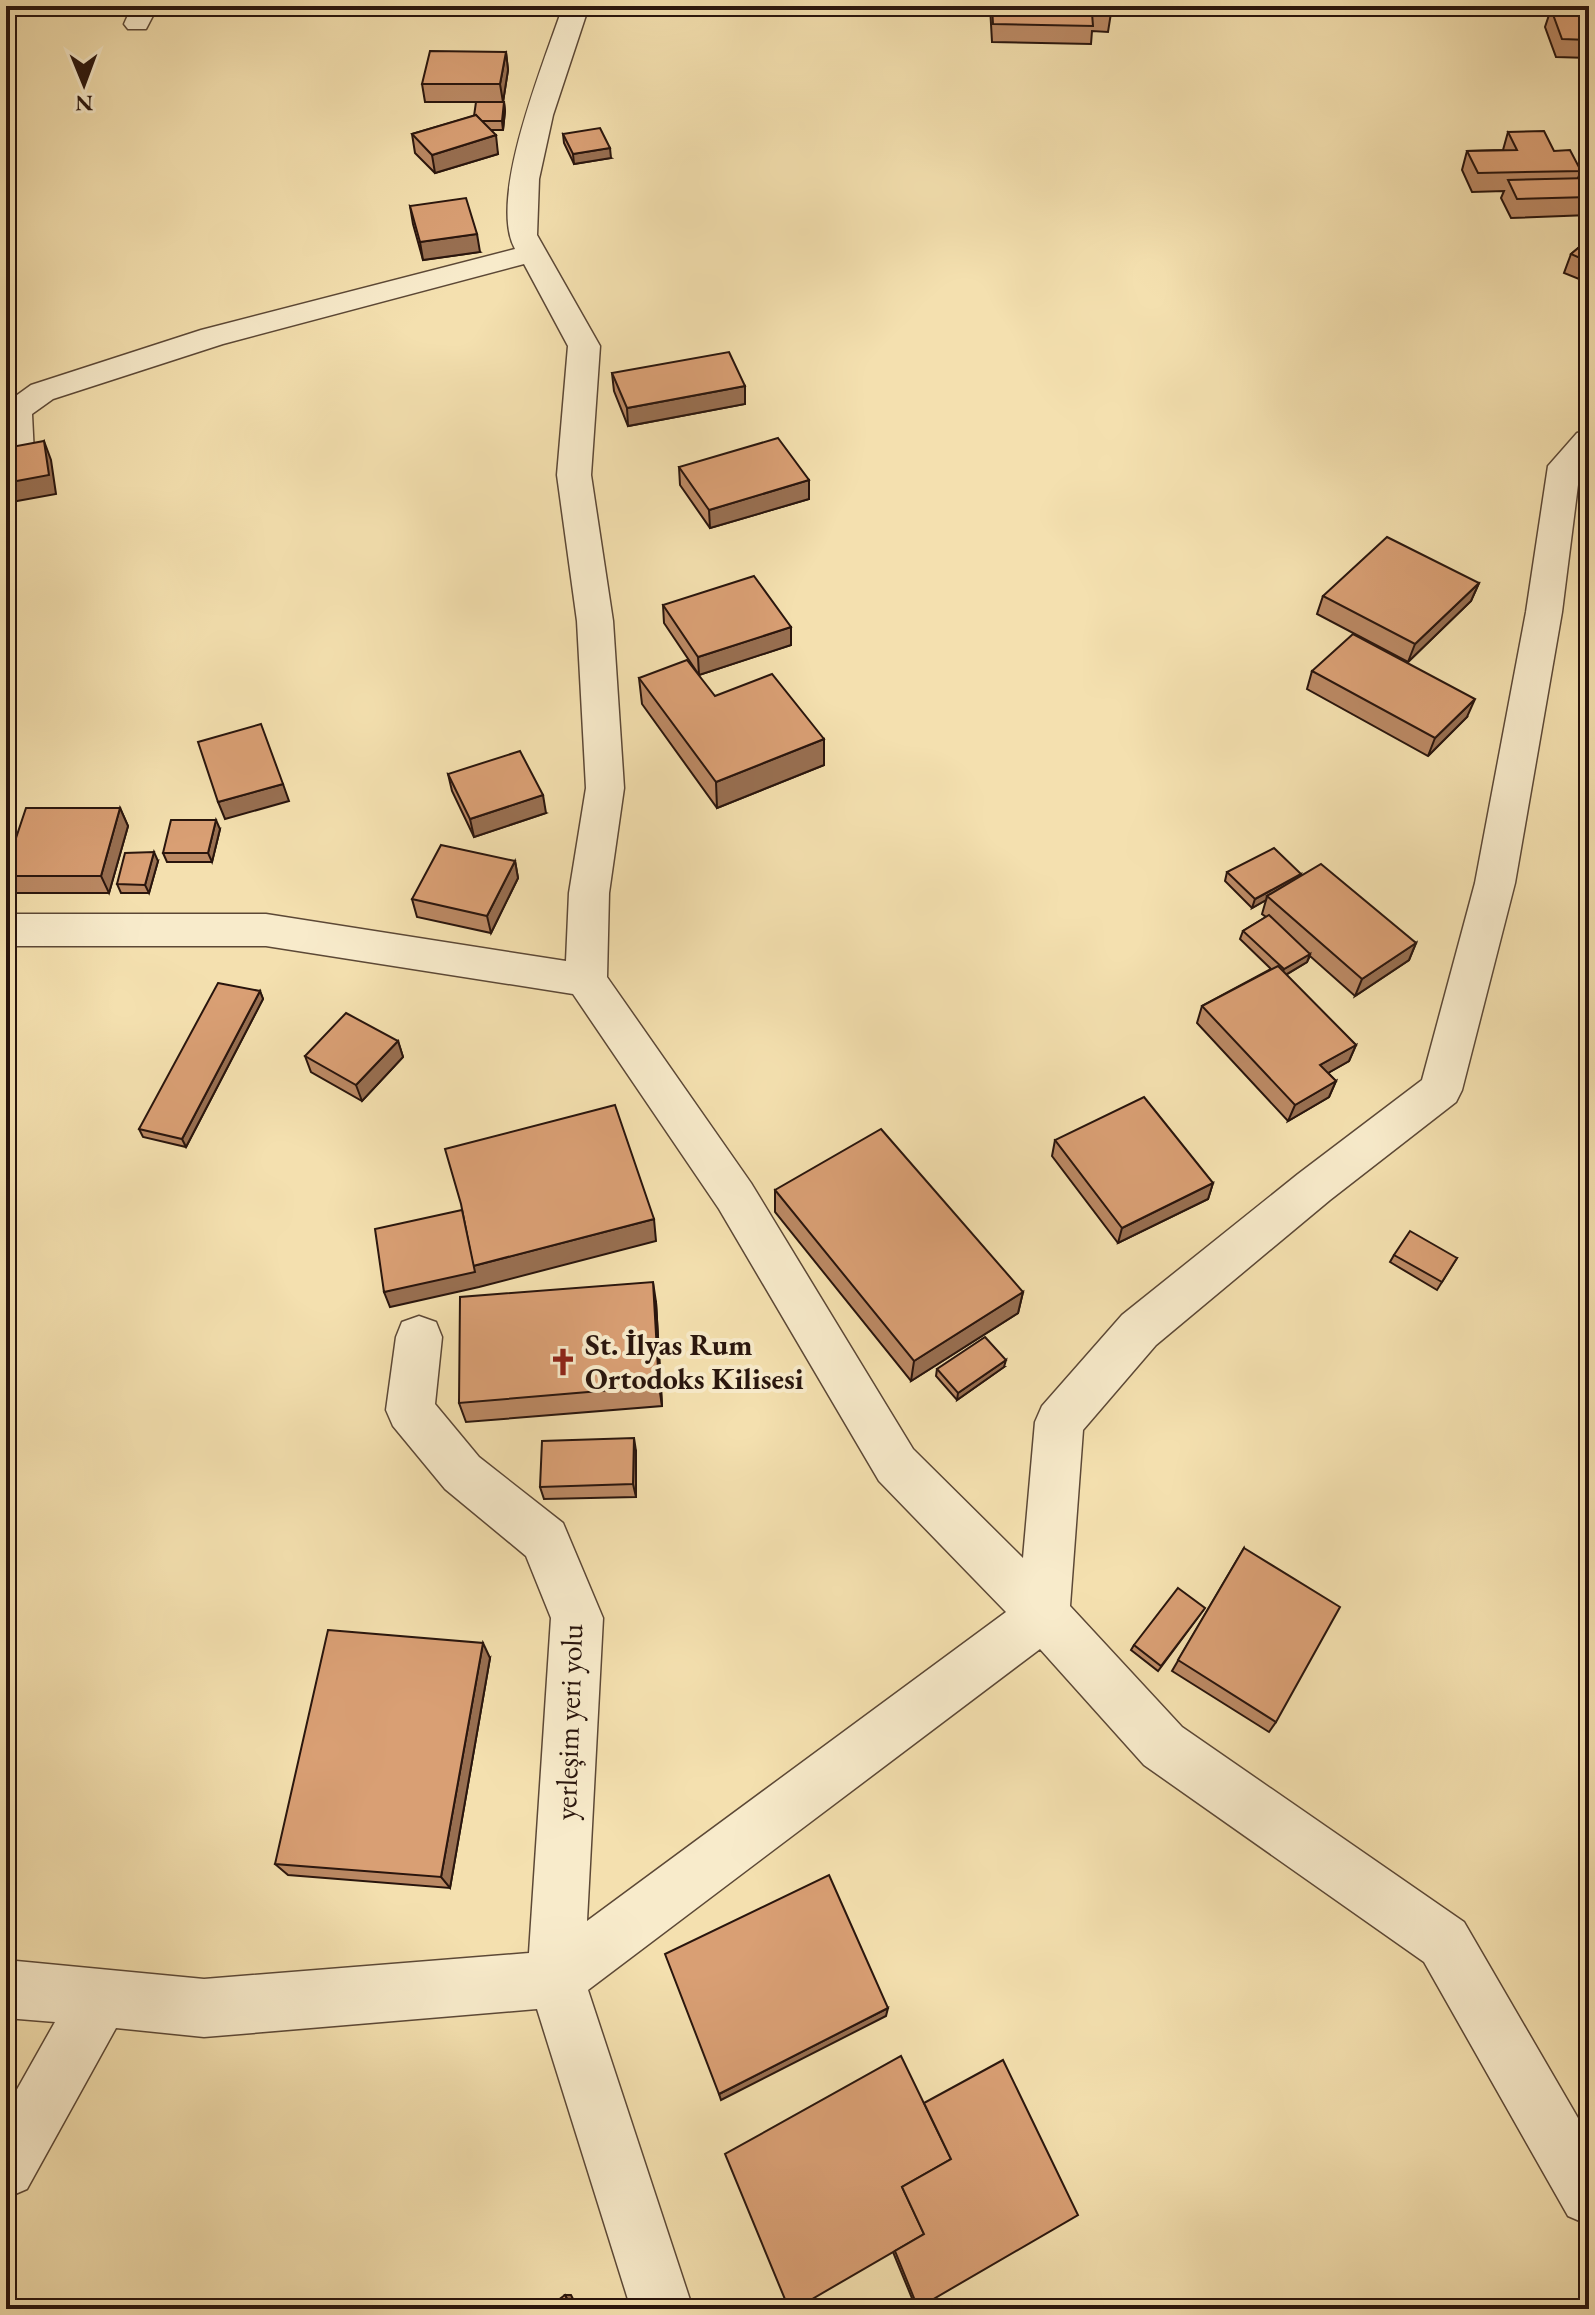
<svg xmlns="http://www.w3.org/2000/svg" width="1595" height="2315" font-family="'EB Garamond',serif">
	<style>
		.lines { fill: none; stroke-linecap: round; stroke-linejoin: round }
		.minor-casing { stroke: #5c4836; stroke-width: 3 }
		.minor { fill: #f8ebcb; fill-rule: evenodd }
		.wall { fill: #bb8964; stroke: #29150d; stroke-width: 2 }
		.shaded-wall { fill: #986f51; stroke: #29150d; stroke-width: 2 }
		.building { fill: #d99f74; stroke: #29150d; stroke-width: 2 }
		.labels { text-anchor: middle; stroke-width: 8; stroke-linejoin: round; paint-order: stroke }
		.poi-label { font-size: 30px; font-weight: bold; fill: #29150d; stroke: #f8ebcb; text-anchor: start }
		.street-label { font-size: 30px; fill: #29150d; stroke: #f8ebcb }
	</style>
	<rect width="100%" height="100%" fill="#f4e0af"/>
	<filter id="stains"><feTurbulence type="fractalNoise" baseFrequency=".0025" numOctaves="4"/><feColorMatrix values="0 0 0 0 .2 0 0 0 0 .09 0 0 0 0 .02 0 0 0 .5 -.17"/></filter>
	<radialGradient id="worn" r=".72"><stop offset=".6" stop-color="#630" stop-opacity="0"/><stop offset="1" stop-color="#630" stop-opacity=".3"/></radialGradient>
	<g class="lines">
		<defs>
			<g id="minor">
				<path d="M132 6H158L146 29H128L124 24Z"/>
				<path d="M563 6H589L553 115 539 179 537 235 600 346 591 475 613 621 624 788 609 893 607 977 751 1183 913 1449 1023 1558 1035 1422 1042 1406 1122 1315 1298 1174 1422 1080 1475 883 1526 612 1548 466 1577 433 1589 430V459L1580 469 1562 612 1515 883 1462 1090 1456 1102 1330 1200 1156 1345 1083 1430 1070 1606 1182 1727 1464 1922 1589 2137V2225L1568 2216 1424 1962 1144 1765 1040 1649 588 1990 693 2309H631L537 2009 204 2037 116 2028 27 2189 6 2198V2109L55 2022 6 2018V1960L204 1979 529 1953 551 1618 526 1556 445 1489 393 1426 386 1410 396 1337 402 1322 419 1316 436 1322 442 1337 435 1404 479 1457 563 1523 603 1618 587 1921 1006 1612 879 1481 719 1209 573 994 266 946H6V914H266L566 961 569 893 586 788 577 621 557 475 568 346 524 264 223 344 53 399 32 414 34 455 30 462 18 465 6 462V403L31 385 201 330 515 249C487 199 545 60 563 6Z"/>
			</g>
		</defs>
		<use href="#minor" class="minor-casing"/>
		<use href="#minor" class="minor"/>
	</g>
	<g class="wall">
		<path d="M990 6H1110L1111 13 1108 32 1092 31 1091 44 992 42Z"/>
		<path d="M1551 9 1589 10V58L1556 57 1545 27Z"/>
		<path d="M506 52 508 70 503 102H504L505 111 503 130H491L498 154 435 173 415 153 412 134 474 116 484 102H425L422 84Z"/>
		<path d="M1508 132 1581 171 1578 178H1589V215L1511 218 1501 198 1504 191 1472 192 1462 170 1467 151 1503 150Z"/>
		<path d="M563 134 611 158 574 164 564 143Z"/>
		<path d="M1588 142H1589V174L1581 160Z"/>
		<path d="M410 206 480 252 423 260 413 224Z"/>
		<path d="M1589 239V283L1564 273 1571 254Z"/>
		<path d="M612 373 745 386V404L628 426 614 391Z"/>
		<path d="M679 467 809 480V499L710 528 680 485Z"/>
		<path d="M1479 583 1471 601 1408 662 1317 614 1323 596Z"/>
		<path d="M663 605 791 627V645L699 675 664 623Z"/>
		<path d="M1312 671 1467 717 1428 756 1307 689Z"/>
		<path d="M639 678 715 696 824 739V765L717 808 642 704Z"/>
		<path d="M448 774 546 813 474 837 452 791Z"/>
		<path d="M120 808 128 826 109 893H13L6 881V868Z"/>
		<path d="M220 829 212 862H167L163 853Z"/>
		<path d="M158 861 149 893H121L117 884Z"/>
		<path d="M515 861 518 878 491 933 417 917 412 899Z"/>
		<path d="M1227 872 1301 876 1416 943 1409 960 1355 996 1310 956 1307 962 1286 975 1356 1045 1349 1061 1328 1073 1336 1081 1329 1097 1288 1121 1197 1023 1202 1006 1271 969 1240 939 1243 931 1266 917 1262 914 1266 900 1252 908 1225 881Z"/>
		<path d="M260 991 263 999 186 1147 143 1137 139 1129Z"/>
		<path d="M398 1041 403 1057 362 1101 311 1072 305 1056Z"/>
		<path d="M1055 1140 1213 1183 1208 1199 1118 1243 1052 1156Z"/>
		<path d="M775 1190 1023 1292 1018 1313 911 1381 775 1212Z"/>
		<path d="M1394 1255 1457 1258 1437 1290 1390 1262Z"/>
		<path d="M656 1302 662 1406 466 1422 459 1403Z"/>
		<path d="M1004 1367 957 1400 936 1376 937 1369Z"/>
		<path d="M636 1451V1497L544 1499 540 1487Z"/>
		<path d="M1244 1548 1276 1722 1269 1732 1172 1671Z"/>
		<path d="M1205 1608 1158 1671 1131 1650 1134 1645Z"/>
		<path d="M490 1658 450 1888 288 1875 275 1864Z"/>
		<path d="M901 2056 918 2308H916L893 2252Z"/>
	</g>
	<g class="shaded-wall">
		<path d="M506 52 508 70 503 102 500 84Z"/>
		<path d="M504 102 505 111 503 130 502 121Z"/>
		<path d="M496 135 498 154 435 173 432 155Z"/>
		<path d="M610 148 611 158 574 164 573 154Z"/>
		<path d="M477 234 480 252 423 260 420 242Z"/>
		<path d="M745 386V404L628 426 627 408Z"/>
		<path d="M44 441 51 460 56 494 6 503V483Z"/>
		<path d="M809 480V499L710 528 709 510Z"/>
		<path d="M1479 583 1471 601 1408 662 1415 644Z"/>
		<path d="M791 627V645L699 675 698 657Z"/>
		<path d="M1475 699 1467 717 1428 756 1435 738Z"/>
		<path d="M824 739V765L717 808 716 782Z"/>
		<path d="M283 784 289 801 225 819 218 802Z"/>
		<path d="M543 795 546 813 474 837 470 819Z"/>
		<path d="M120 808 128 826 109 893 101 876Z"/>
		<path d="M216 820 220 829 212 862 208 853Z"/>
		<path d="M154 852 158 861 149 893 145 885Z"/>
		<path d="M515 861 518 878 491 933 487 916Z"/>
		<path d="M1301 874 1298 883 1267 896 1266 900 1252 908 1255 899Z"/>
		<path d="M1416 943 1409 960 1355 996 1362 979Z"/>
		<path d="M1310 954 1307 962 1280 978 1284 969Z"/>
		<path d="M260 991 263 999 186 1147 182 1139Z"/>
		<path d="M398 1041 403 1057 362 1101 356 1085Z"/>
		<path d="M1356 1045 1349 1061 1314 1081 1320 1065Z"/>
		<path d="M1336 1081 1329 1097 1288 1121 1295 1105Z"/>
		<path d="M1213 1183 1208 1199 1118 1243 1122 1228Z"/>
		<path d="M654 1219 656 1241 479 1287 390 1307 384 1292 473 1266Z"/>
		<path d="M653 1282 656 1302 662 1406 659 1386Z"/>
		<path d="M1023 1292 1018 1313 911 1381 914 1361Z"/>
		<path d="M1006 1360 1004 1367 957 1400 958 1393Z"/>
		<path d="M634 1438 636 1451V1497L633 1484Z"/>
		<path d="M483 1643 490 1658 450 1888 441 1877Z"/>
		<path d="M888 2008 886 2016 721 2100 719 2094Z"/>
		<path d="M565 2295H571L578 2309H572Z"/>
	</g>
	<g class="building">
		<path d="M992 6H1110L1111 13H1092L1093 26 993 24Z"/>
		<path d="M1551 9 1589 10V40L1562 39Z"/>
		<path d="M430 51 506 52 500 84H422Z"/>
		<path d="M476 102H504L502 121H481L476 115 474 116Z"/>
		<path d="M476 115 496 135 432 155 412 134Z"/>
		<path d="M600 128 610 148 573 154 563 134Z"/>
		<path d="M1544 131 1554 151 1570 150 1581 171 1478 173 1467 151 1517 150 1508 132Z"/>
		<path d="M1589 178V197L1517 199 1508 180Z"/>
		<path d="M466 198 477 234 420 242 410 206Z"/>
		<path d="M1589 239V262L1571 254Z"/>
		<path d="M729 352 745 386 627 408 612 373Z"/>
		<path d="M778 438 809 480 709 510 679 467Z"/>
		<path d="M44 441 49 475 6 483V448Z"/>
		<path d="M1387 537 1479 583 1415 644 1323 596Z"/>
		<path d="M754 576 791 627 698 657 663 605Z"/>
		<path d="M1353 634 1475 699 1435 738 1312 671Z"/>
		<path d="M687 660 715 696 772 674 824 739 716 782 639 678Z"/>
		<path d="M261 724 283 784 218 802 198 742Z"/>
		<path d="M520 751 543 795 470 819 448 774Z"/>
		<path d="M26 808H120L101 876H6V868Z"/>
		<path d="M171 820H216L208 853H163Z"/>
		<path d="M441 845 515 861 487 916 412 899Z"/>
		<path d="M1274 848 1301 874 1255 899 1227 872Z"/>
		<path d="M154 852 145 885 117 884 125 853Z"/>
		<path d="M1321 864 1416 943 1362 979 1267 896Z"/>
		<path d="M1269 915 1310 954 1284 969 1243 931Z"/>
		<path d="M1278 966 1356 1045 1320 1065 1336 1081 1295 1105 1202 1006Z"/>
		<path d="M218 983 260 991 182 1139 139 1129Z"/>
		<path d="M346 1013 398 1041 356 1085 305 1056Z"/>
		<path d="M1144 1097 1213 1183 1122 1228 1055 1140Z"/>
		<path d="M615 1105 654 1219 473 1266 461 1204 445 1149Z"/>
		<path d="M881 1129 1023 1292 914 1361 775 1190Z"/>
		<path d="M462 1210 475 1272 384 1292 375 1229Z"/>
		<path d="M1410 1231 1457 1258 1442 1282 1394 1255Z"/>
		<path d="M653 1282 659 1386 459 1403 460 1297Z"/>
		<path d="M985 1337 1006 1360 958 1393 937 1369Z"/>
		<path d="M634 1438 633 1484 540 1487 542 1441Z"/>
		<path d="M1244 1548 1340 1607 1276 1722 1178 1660Z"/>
		<path d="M1178 1588 1205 1608 1161 1666 1134 1645Z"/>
		<path d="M328 1630 483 1643 441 1877 275 1864Z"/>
		<path d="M829 1875 888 2008 719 2094 665 1954Z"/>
		<path d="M901 2056 951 2159 902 2187 924 2234 795 2309H789L725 2154Z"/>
		<path d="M1003 2060 1078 2215 918 2308 895 2251 924 2234 902 2187 951 2159 924 2103Z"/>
		<path d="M565 2295 572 2309H546Z"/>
	</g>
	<defs>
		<symbol id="church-bare" viewBox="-9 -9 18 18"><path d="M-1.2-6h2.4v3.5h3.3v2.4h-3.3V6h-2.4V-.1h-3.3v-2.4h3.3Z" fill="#8f2418" stroke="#f8ebcb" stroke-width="2.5" paint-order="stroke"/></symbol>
	</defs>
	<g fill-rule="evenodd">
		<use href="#church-bare" x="543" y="1342" width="40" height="40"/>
	</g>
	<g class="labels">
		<g class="poi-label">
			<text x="585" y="1355">St. İlyas Rum<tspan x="585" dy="34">Ortodoks Kilisesi</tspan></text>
		</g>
		<g class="street-label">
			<text transform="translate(569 1722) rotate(-88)" y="10">yerleşim yeri yolu</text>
		</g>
	</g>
	<rect width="1595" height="2315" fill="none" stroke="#f4e0af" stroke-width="32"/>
	<rect x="8" y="8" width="1579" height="2299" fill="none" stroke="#29150d" stroke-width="4"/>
	<rect x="16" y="16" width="1563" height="2283" fill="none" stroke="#29150d" stroke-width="2"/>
	<g transform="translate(84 84) rotate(179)" stroke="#f8ebcb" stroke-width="6" paint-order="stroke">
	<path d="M0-6L14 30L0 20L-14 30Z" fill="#29150d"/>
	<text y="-12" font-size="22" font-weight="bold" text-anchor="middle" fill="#29150d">N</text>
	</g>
	<rect width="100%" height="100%" filter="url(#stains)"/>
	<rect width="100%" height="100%" fill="url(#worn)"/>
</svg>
